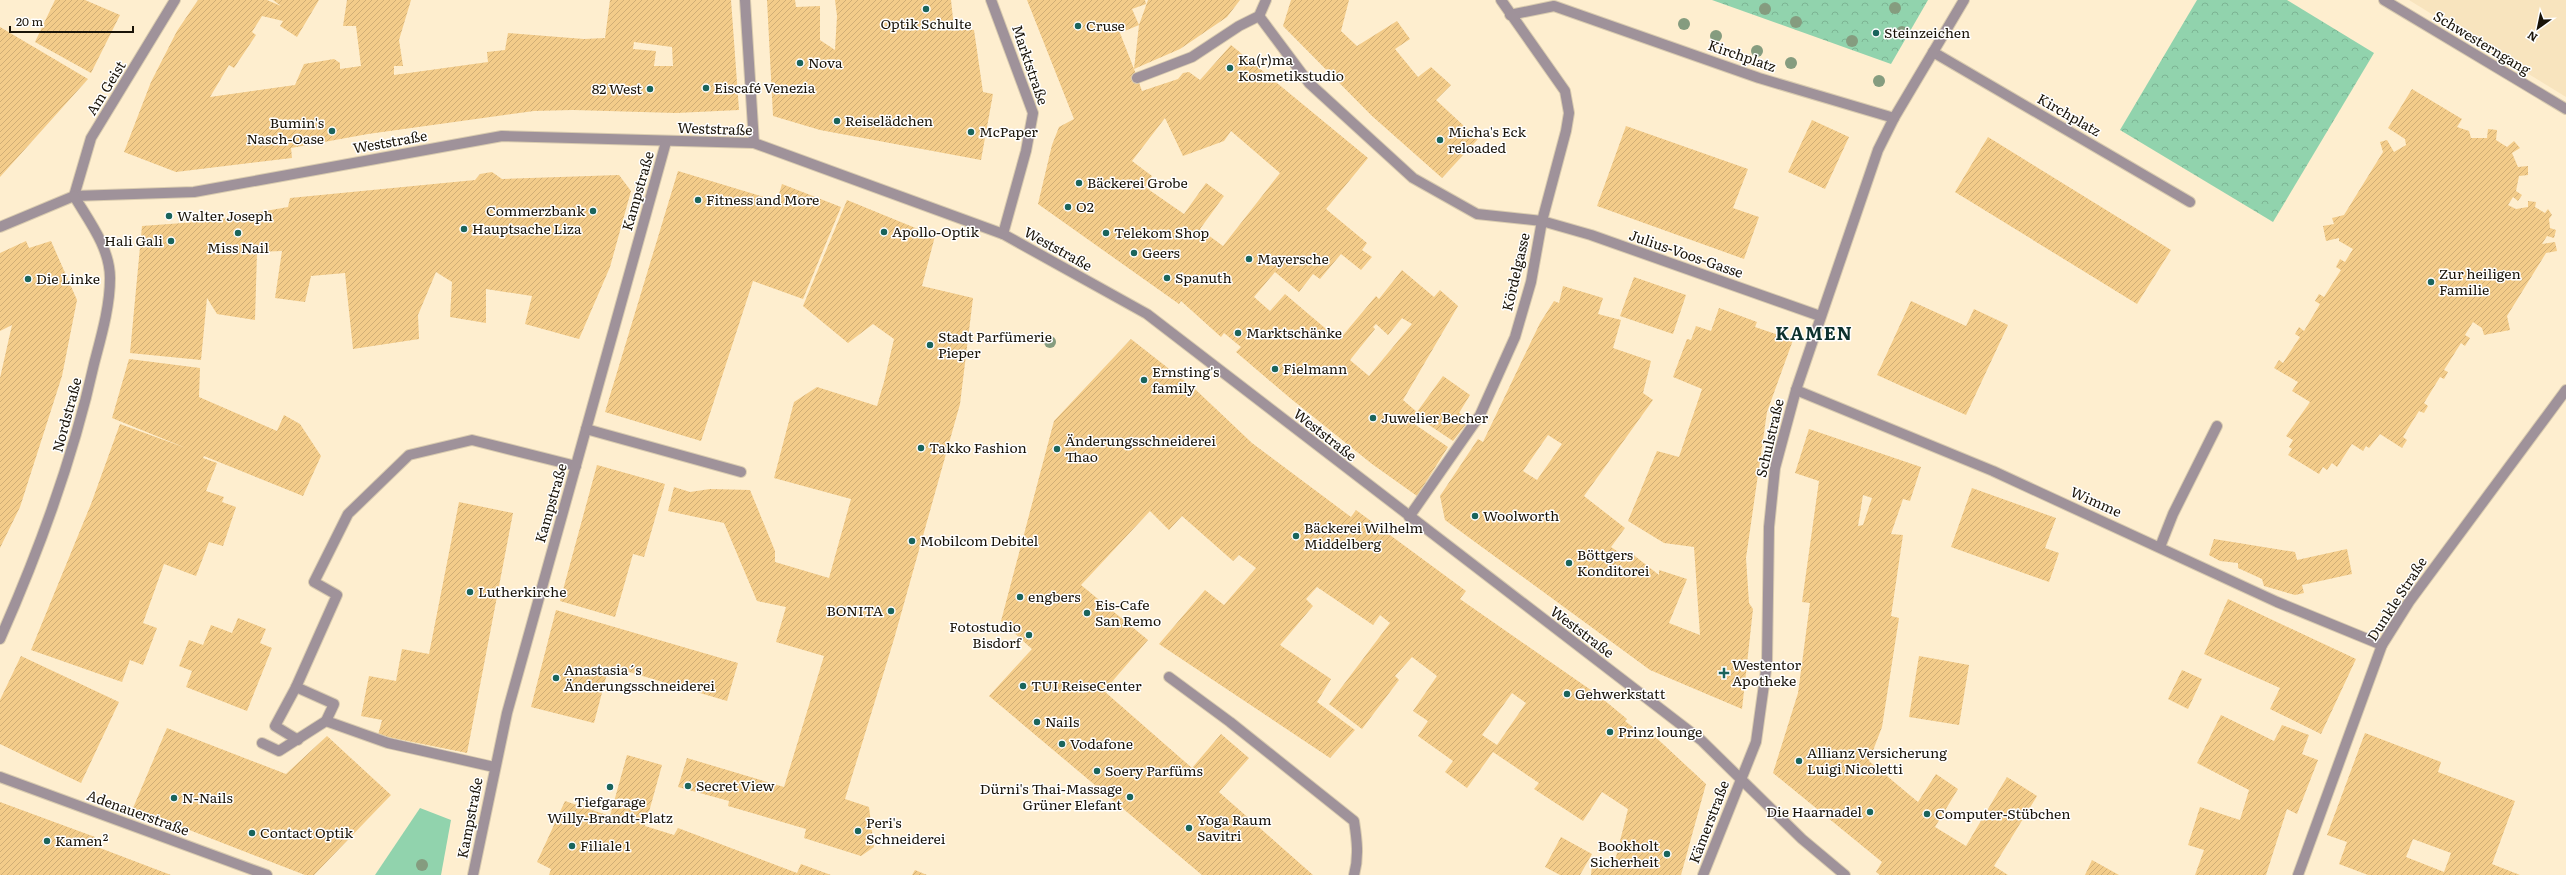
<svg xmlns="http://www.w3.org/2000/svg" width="2566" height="875" font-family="Literata,serif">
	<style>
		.built { fill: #f8e4be }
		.grass { fill: #91d3ad }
		.forest { fill: url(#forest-crowns) }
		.building { fill: url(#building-hatch); fill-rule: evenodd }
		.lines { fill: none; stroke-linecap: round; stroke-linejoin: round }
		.lane-casing { stroke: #d9cbaf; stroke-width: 12 }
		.street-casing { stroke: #d9cbaf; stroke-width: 12 }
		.lane { stroke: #9f929a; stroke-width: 10 }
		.street { stroke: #9f929a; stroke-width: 10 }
		.tree { fill: #859c7f }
		.poi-dot { fill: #19645c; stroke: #fff; stroke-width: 1.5 }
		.labels { text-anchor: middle; stroke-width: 3; stroke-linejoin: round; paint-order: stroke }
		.poi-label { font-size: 14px; fill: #191308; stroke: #fff; text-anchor: start }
		.street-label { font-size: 14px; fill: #191308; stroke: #fff }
		.district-label { font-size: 18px; font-weight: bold; letter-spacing: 1px; fill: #0e312d; stroke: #fff }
	</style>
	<defs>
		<pattern id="forest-crowns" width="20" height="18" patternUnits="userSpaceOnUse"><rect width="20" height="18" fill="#91d3ad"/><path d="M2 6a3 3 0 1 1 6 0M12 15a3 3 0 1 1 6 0" fill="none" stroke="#7cb493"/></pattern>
		<pattern id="building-hatch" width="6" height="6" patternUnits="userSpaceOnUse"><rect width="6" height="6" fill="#f3cc8a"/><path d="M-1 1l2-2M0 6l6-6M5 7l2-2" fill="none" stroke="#d0ae76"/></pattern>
	</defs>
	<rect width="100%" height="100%" fill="#feeecf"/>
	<path class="built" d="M2409 0H2566V97Z"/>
	<path class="grass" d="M420 808 451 820 441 875H375Z"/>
	<g class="forest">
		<path d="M1712 0H1928L1891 64Z"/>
		<path d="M2197 0H2287L2374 53 2273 222 2120 130Z"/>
	</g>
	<g class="building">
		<path d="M55 0H85L120 15 91 73 35 42Z"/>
		<path d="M198 0H267L281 6 273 0H319L297 37 280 26 283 21 262 16 252 32 256 35 234 68 229 65 210 97 295 85 304 64 334 59 340 63V69L361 66 356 26H343L347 0H411L399 40 403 66H394V75L488 62 487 52 505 50 508 33 584 39 605 38 610 0H731L739 110 676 113 573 110 534 111 368 134 291 148 292 158 176 172 124 152 151 82 177 31ZM634 42 672 47 673 66H654L656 51 633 49Z"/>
		<path d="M767 0H795L796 7 820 6V40L835 50 837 16 835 0H951L954 28 974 30 983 92 993 94 981 160 820 130 773 116Z"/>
		<path d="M1027 0H1145L1146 4 1132 9 1139 25 1148 0H1240L1227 17 1180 49 1134 69 1142 91 1178 79 1183 73 1189 72 1200 80 1231 45 1368 158 1326 209 1367 243 1362 250 1372 257 1361 270 1341 254 1320 279 1313 274 1299 292 1275 272 1254 297 1270 311 1285 294 1339 340 1376 296 1379 299 1402 270 1434 297 1440 290 1458 306 1403 400 1417 412 1443 376 1470 395 1459 413 1470 419 1453 441 1414 415 1410 421 1448 447 1417 496 1372 464 1290 398 1236 352 1241 347 1224 333 1221 337 1181 301 1179 304 1038 204 1052 145 1059 127 1074 119ZM1139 25 1134 69 1120 33ZM1165 118 1183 156 1224 141 1231 131 1280 173 1223 246 1200 229 1224 196 1206 183 1184 214 1145 187 1152 176 1132 161ZM1402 318 1412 324 1369 376 1350 360 1375 329 1373 327 1376 324 1388 335Z"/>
		<path d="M1291 0H1349L1341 31 1357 46 1397 21 1410 39 1395 49 1418 77 1431 67 1451 85 1436 100 1478 139 1442 178 1372 116 1283 26Z"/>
		<path d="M0 27 88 79 0 177Z"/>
		<path d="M2412 89 2462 119 2457 127 2469 131 2471 138H2487L2488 129 2497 130 2496 140 2507 147 2514 141 2520 148 2512 153 2518 167 2528 166V175L2519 176 2516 191 2522 195 2518 201 2513 197 2508 205 2516 209 2528 207V201L2536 202 2535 207 2545 213 2548 209 2552 215 2549 219 2550 228 2556 230 2554 238 2547 236 2542 244 2555 242 2557 251 2546 253 2507 316 2510 330 2484 335 2482 328 2473 322 2465 335 2470 338 2465 346 2461 343 2444 370 2448 372 2444 379 2440 377 2424 403 2428 406 2424 413 2419 411 2412 422 2403 437 2407 440 2402 448 2380 434 2369 448 2366 446 2363 451 2352 444 2337 467 2332 463 2327 470 2323 467 2319 474 2288 455 2292 449 2289 447 2293 440 2286 436 2310 402 2292 391 2298 382 2274 368 2279 360 2283 363 2292 349 2300 337 2295 334 2299 327 2304 331 2320 304 2315 301 2319 294 2324 297 2341 270 2336 267 2340 259 2345 262 2353 249 2339 241V238L2326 241 2323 226 2334 224 2332 218 2344 215 2383 152 2380 142 2387 140 2394 152 2406 145 2405 139 2388 128Z"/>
		<path d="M1812 120 1849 137 1825 189 1788 172Z"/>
		<path d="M1626 126 1748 169 1733 208 1759 217 1744 259 1597 206Z"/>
		<path d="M1988 137 2171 250 2137 304 1955 192Z"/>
		<path d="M678 171 777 201 782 184 841 207 803 299 753 281 701 441 605 412Z"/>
		<path d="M492 172 502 179 619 175 631 191 610 267 579 339 525 324 532 296 486 289V323L450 317 452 282 436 272 418 315 419 339 353 349 345 273 311 276 305 302 275 298 282 251 257 252 255 320 217 314 207 298 201 360 130 353 142 226 210 221 288 207 290 198 475 180 480 174Z"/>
		<path d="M847 200 935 236 922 286 973 298 960 404 894 639 845 799 869 807 874 847 861 856 804 838 806 829 728 806 729 801 678 787 687 758 784 787 824 656 776 642 786 607 757 601 724 523 668 511 674 487 690 492 710 489 750 490 775 551V562L829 578 851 499 774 478 794 402 817 387 877 406 884 382 894 339 873 324 848 343 803 306Z"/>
		<path d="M26 241 29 248 51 241 77 300 62 376 20 507 0 548V378L12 325 0 331V253Z"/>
		<path d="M1634 277 1686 295 1673 334 1620 316Z"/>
		<path d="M1563 286 1603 298 1598 314 1621 320 1613 348 1651 361 1643 393 1653 400 1584 496 1625 528 1611 547 1627 558 1631 553 1659 575V570L1687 579 1669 623 1700 635 1694 547 1664 543 1628 521 1657 451 1679 457 1702 389 1673 377 1687 339 1691 340 1696 326 1711 331 1719 308 1757 322 1755 327 1793 340 1767 412 1746 558 1749 603 1753 609 1742 709 1650 670 1445 520 1440 496 1478 439 1483 442 1540 323 1554 301 1559 303ZM1548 435 1562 444 1537 480 1523 471Z"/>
		<path d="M1911 301 1966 326 1974 309 2008 325 1966 415 1877 375Z"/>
		<path d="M1131 339 1196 390 1252 443 1351 517 1356 510 1466 591 1460 599 1598 695 1627 719 1625 721 1644 736 1649 731 1706 784 1681 875H1591L1592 865H1614L1628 809 1602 792 1583 821 1534 789 1539 783 1493 752 1467 788 1445 772 1453 761 1418 736 1428 721 1413 711 1437 676 1412 657 1395 676 1399 680 1362 729 1329 704 1390 623 1380 615 1373 625 1317 587 1306 599 1313 606 1280 645 1331 679 1317 702 1355 730 1330 758 1159 644 1205 590 1224 605 1256 568 1239 555 1233 561 1182 516 1169 530 1150 511 1081 585 1148 640 1104 691 1192 768 1221 734 1249 758 1219 792 1313 875H1202L989 696 1032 649 1001 621 1054 421ZM1512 693 1526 703 1497 745 1482 735Z"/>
		<path d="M129 359 200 368 199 397 277 431 284 415 300 424 321 456 303 496 204 456 203 458 217 463 206 491 224 497 222 502 236 507 223 546 209 542 196 576 164 564 143 623 157 628 143 665 130 660 122 682 31 650 91 504 120 424 186 448 112 418Z"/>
		<path d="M1809 429 1921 467 1910 501 1903 499 1891 534 1903 535 1891 616 1899 618 1882 727 1869 761 1918 802 1936 774 1958 789 1935 827 1966 846 2007 777 2037 796 1994 866 2008 875H1880L1876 872 1882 862 1773 773 1798 693 1810 603 1802 602 1819 481 1795 473ZM1863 495 1872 498 1863 525 1858 526Z"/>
		<path d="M597 465 665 484 644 557 633 554 615 617 560 601Z"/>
		<path d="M1972 488 2056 518 2045 548 2059 553 2049 582 1951 547Z"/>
		<path d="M459 502 513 513 467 753 378 735 382 720 361 716 369 676 396 681 402 649 429 654Z"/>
		<path d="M2214 539 2295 552 2297 560 2347 549 2352 574 2302 585 2304 593 2295 595 2264 586 2262 579 2238 568V563L2220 561 2209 555Z"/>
		<path d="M2228 599 2356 659 2321 734 2270 709 2280 688 2204 654Z"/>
		<path d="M556 610 738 663 727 701 609 666 594 723 531 707Z"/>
		<path d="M238 618 266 629 260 643 272 648 247 711 186 687 192 671 179 666 189 640 203 645 211 625 232 633Z"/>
		<path d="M21 656 119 702 81 783 0 744V700Z"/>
		<path d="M1919 656 1969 665 1959 725 1909 717Z"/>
		<path d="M2182 670 2202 679 2188 709 2168 699Z"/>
		<path d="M2221 715 2274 741 2282 725 2309 735 2302 754 2318 760 2297 814 2287 809 2266 875H2195L2204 850 2188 845 2200 807 2240 820 2249 790 2197 763Z"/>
		<path d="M167 728 286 774 327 736 391 795 314 875H305L133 808Z"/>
		<path d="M2365 733 2441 762 2438 772 2515 801 2492 864 2520 875H2368L2339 864 2347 842 2327 835ZM2413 839 2451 853 2444 872 2406 857Z"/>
		<path d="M627 755 662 765 645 826 674 835 678 828 797 873 801 864 831 875H549L551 869 537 862 565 801 610 816Z"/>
		<path d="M0 802 95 837 92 845 171 875H0Z"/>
		<path d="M1561 837 1592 854 1580 875H1560L1545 867Z"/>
		<path d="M2092 860 2119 875H2085Z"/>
		<path d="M915 870 927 875H912Z"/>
	</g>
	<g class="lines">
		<defs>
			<g id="lane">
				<path d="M1510 15 1554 6 1759 78 1894 118"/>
				<path d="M586 429 741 472"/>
				<path d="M2160 547 2173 514 2217 426"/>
				<path d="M1169 677 1230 722 1354 821C1357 840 1359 857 1354 875"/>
				<path d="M296 687 334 704 326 721"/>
				<path d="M298 740 275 726 296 687 337 595 314 582 348 514 409 455 472 440 576 466"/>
				<path d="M262 743 279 751 326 721 388 743 494 767"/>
			</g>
			<g id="street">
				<path d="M745 0 754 143"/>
				<path d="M991 0 1033 113 1026 151 1003 234"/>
				<path d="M2384 0 2566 109"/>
				<path d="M1259 16 1309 83 1413 178 1477 214 1542 221 1591 235 1820 316"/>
				<path d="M1933 52 2190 202"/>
				<path d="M1137 78 1192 57 1239 26 1259 16 1266 0"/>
				<path d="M74 196 91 138 175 0"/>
				<path d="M0 227 74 196 194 192 502 136 754 143 1003 234 1147 314 1701 740 1802 839 1845 875"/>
				<path d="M1796 390 1993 471 2277 602 2382 645"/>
				<path d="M1409 517 1480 415 1515 337 1531 282 1542 221 1566 131 1569 113 1565 91 1501 0"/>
				<path d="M0 639C39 551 73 459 94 364 101 337 110 307 110 278 110 248 89 221 74 196"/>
				<path d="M0 777 267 875"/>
				<path d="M473 875 507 713 666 142"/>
				<path d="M1703 875 1756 742 1767 663 1769 527 1775 468 1796 390 1878 150 1894 118 1964 0"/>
				<path d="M2298 875 2382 645 2409 602 2566 390"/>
			</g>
		</defs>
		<use href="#lane" class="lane-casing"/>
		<use href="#street" class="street-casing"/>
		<use href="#lane" class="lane"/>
		<use href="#street" class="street"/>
	</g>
	<g class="tree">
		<circle cx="1895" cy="8" r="6"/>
		<circle cx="1765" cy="9" r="6"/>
		<circle cx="1796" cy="22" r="6"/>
		<circle cx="1684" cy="24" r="6"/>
		<circle cx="1902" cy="32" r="6"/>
		<circle cx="1716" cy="36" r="6"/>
		<circle cx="1852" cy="41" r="6"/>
		<circle cx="1757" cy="51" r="6"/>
		<circle cx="1791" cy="63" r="6"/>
		<circle cx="1879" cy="81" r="6"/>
		<circle cx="1050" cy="342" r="6"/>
		<circle cx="422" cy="865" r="6"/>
	</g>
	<g class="poi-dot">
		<circle cx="926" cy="9" r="4"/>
		<circle cx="1078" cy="26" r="4"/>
		<circle cx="1876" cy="33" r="4"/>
		<circle cx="800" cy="63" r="4"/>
		<circle cx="1230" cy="68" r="4"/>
		<circle cx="706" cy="88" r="4"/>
		<circle cx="650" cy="89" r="4"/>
		<circle cx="837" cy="121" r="4"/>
		<circle cx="332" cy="131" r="4"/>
		<circle cx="971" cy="132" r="4"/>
		<circle cx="1440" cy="140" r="4"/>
		<circle cx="1079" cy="183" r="4"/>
		<circle cx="698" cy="200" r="4"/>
		<circle cx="1068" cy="207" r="4"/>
		<circle cx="593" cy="211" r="4"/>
		<circle cx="169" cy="216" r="4"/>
		<circle cx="464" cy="229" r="4"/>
		<circle cx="884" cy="232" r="4"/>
		<circle cx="238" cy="233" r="4"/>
		<circle cx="1106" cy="233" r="4"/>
		<circle cx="171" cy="241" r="4"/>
		<circle cx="1134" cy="253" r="4"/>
		<circle cx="1249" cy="259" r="4"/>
		<circle cx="1167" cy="278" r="4"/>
		<circle cx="28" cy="279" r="4"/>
		<circle cx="2431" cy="282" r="4"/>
		<circle cx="1238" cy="333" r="4"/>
		<circle cx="930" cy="345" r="4"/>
		<circle cx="1275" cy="369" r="4"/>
		<circle cx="1144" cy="380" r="4"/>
		<circle cx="1373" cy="418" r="4"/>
		<circle cx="921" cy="448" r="4"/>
		<circle cx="1057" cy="449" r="4"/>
		<circle cx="1475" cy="516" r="4"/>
		<circle cx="1296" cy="536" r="4"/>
		<circle cx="912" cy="541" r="4"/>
		<circle cx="1569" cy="563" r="4"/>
		<circle cx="470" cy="592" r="4"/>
		<circle cx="1020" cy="597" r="4"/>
		<circle cx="891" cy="611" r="4"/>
		<circle cx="1087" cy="613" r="4"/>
		<circle cx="1029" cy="635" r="4"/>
		<path d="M1722 667h4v4h4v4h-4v4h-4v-4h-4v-4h4z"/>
		<circle cx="556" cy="678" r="4"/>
		<circle cx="1023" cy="686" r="4"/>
		<circle cx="1567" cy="694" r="4"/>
		<circle cx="1037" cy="722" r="4"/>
		<circle cx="1610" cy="732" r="4"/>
		<circle cx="1062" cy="744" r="4"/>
		<circle cx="1799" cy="761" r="4"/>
		<circle cx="1097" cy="771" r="4"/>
		<circle cx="688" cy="786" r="4"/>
		<circle cx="610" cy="787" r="4"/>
		<circle cx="1130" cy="797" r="4"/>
		<circle cx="174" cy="798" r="4"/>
		<circle cx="1870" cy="812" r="4"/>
		<circle cx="1927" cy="814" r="4"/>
		<circle cx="1189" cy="828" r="4"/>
		<circle cx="858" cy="831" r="4"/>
		<circle cx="252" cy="833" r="4"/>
		<circle cx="47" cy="841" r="4"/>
		<circle cx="572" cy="846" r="4"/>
		<circle cx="1667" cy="854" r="4"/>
	</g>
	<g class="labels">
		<g class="poi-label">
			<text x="926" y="29" text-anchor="middle">Optik Schulte</text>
			<text x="1086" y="31">Cruse</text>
			<text x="1884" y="38">Steinzeichen</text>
			<text x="1238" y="65">Ka(r)ma<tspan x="1238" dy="16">Kosmetikstudio</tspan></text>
			<text x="808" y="68">Nova</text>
			<text x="714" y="93">Eiscafé Venezia</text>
			<text x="642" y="94" text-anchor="end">82 West</text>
			<text x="845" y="126">Reiselädchen</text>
			<text x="324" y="128" text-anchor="end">Bumin's<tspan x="324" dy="16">Nasch-Oase</tspan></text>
			<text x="979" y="137">McPaper</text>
			<text x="1448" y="137">Micha's Eck<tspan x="1448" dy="16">reloaded</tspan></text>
			<text x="1087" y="188">Bäckerei Grobe</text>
			<text x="706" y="205">Fitness and More</text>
			<text x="1076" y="212">O2</text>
			<text x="585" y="216" text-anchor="end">Commerzbank</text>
			<text x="177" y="221">Walter Joseph</text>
			<text x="472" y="234">Hauptsache Liza</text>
			<text x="892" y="237">Apollo-Optik</text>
			<text x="1114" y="238">Telekom Shop</text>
			<text x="163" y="246" text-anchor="end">Hali Gali</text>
			<text x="238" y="253" text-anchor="middle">Miss Nail</text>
			<text x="1142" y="258">Geers</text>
			<text x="1257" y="264">Mayersche</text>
			<text x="2439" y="279">Zur heiligen<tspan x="2439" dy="16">Familie</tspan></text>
			<text x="1175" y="283">Spanuth</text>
			<text x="36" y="284">Die Linke</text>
			<text x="1246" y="338">Marktschänke</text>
			<text x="938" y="342">Stadt Parfümerie<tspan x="938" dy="16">Pieper</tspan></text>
			<text x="1283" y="374">Fielmann</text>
			<text x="1152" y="377">Ernsting's<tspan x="1152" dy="16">family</tspan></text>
			<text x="1381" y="423">Juwelier Becher</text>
			<text x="1065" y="446">Änderungsschneiderei<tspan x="1065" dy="16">Thao</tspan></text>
			<text x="929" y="453">Takko Fashion</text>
			<text x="1483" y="521">Woolworth</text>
			<text x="1304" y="533">Bäckerei Wilhelm<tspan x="1304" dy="16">Middelberg</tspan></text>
			<text x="920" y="546">Mobilcom Debitel</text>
			<text x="1577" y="560">Böttgers<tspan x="1577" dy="16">Konditorei</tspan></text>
			<text x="478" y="597">Lutherkirche</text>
			<text x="1028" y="602">engbers</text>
			<text x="1095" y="610">Eis-Cafe<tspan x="1095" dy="16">San Remo</tspan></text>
			<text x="883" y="616" text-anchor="end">BONITA</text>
			<text x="1021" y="632" text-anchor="end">Fotostudio<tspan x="1021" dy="16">Bisdorf</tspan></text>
			<text x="1732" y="670">Westentor<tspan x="1732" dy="16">Apotheke</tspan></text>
			<text x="564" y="675">Anastasia´s<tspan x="564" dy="16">Änderungsschneiderei</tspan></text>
			<text x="1031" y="691">TUI ReiseCenter</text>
			<text x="1575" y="699">Gehwerkstatt</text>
			<text x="1045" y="727">Nails</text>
			<text x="1618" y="737">Prinz lounge</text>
			<text x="1070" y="749">Vodafone</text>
			<text x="1807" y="758">Allianz Versicherung<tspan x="1807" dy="16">Luigi Nicoletti</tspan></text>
			<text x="1105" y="776">Soery Parfüms</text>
			<text x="696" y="791">Secret View</text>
			<text x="1122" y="794" text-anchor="end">Dürni's Thai-Massage<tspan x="1122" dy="16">Grüner Elefant</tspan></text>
			<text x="182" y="803">N-Nails</text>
			<text x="610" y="807" text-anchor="middle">Tiefgarage<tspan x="610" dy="16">Willy-Brandt-Platz</tspan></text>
			<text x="1862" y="817" text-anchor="end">Die Haarnadel</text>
			<text x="1935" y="819">Computer-Stübchen</text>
			<text x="1197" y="825">Yoga Raum<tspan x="1197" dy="16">Savitri</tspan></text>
			<text x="866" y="828">Peri's<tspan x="866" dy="16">Schneiderei</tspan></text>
			<text x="260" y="838">Contact Optik</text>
			<text x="55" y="846">Kamen²</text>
			<text x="580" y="851">Filiale 1</text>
			<text x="1659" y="851" text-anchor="end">Bookholt<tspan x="1659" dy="16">Sicherheit</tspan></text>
		</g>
		<g class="street-label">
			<text transform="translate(2482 43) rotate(31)" y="5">Schwesterngang</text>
			<text transform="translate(1742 56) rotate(19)" y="5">Kirchplatz</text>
			<text transform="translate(1030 65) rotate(71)" y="5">Marktstraße</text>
			<text transform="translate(106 88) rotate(-58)" y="5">Am Geist</text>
			<text transform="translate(2069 115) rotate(30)" y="5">Kirchplatz</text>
			<text transform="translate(715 129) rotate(2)" y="5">Weststraße</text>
			<text transform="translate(390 142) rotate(-10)" y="5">Weststraße</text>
			<text transform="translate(638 191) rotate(-74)" y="5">Kampstraße</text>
			<text transform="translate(1058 249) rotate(29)" y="5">Weststraße</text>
			<text transform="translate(1686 254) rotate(19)" y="5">Julius-Voos-Gasse</text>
			<text transform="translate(1516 272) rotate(-77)" y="5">Kördelgasse</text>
			<text transform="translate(67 415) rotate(-75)" y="5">Nordstraße</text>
			<text transform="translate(1325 435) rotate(38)" y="5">Weststraße</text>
			<text transform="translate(1770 438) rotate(-77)" y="5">Schulstraße</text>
			<text transform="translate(2096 502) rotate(24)" y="5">Wimme</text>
			<text transform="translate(551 503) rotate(-74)" y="5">Kampstraße</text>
			<text transform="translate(2397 599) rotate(-57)" y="5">Dunkle Straße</text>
			<text transform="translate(1582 632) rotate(37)" y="5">Weststraße</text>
			<text transform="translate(138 813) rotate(20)" y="5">Adenauerstraße</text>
			<text transform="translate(470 818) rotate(-79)" y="5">Kampstraße</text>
			<text transform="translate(1709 822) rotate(-69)" y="5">Kämerstraße</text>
		</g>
		<g class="district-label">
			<text x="1814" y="340">KAMEN</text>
		</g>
	</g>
	<g transform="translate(2538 28) rotate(213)" stroke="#ffffff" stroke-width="3" paint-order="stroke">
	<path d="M0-3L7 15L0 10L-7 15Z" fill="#191308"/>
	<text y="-6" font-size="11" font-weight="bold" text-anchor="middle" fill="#191308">N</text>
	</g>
	<path d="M10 26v6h123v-6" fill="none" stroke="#191308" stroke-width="2"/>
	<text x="16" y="26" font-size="12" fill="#191308" stroke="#ffffff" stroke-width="3" paint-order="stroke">20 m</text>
</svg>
